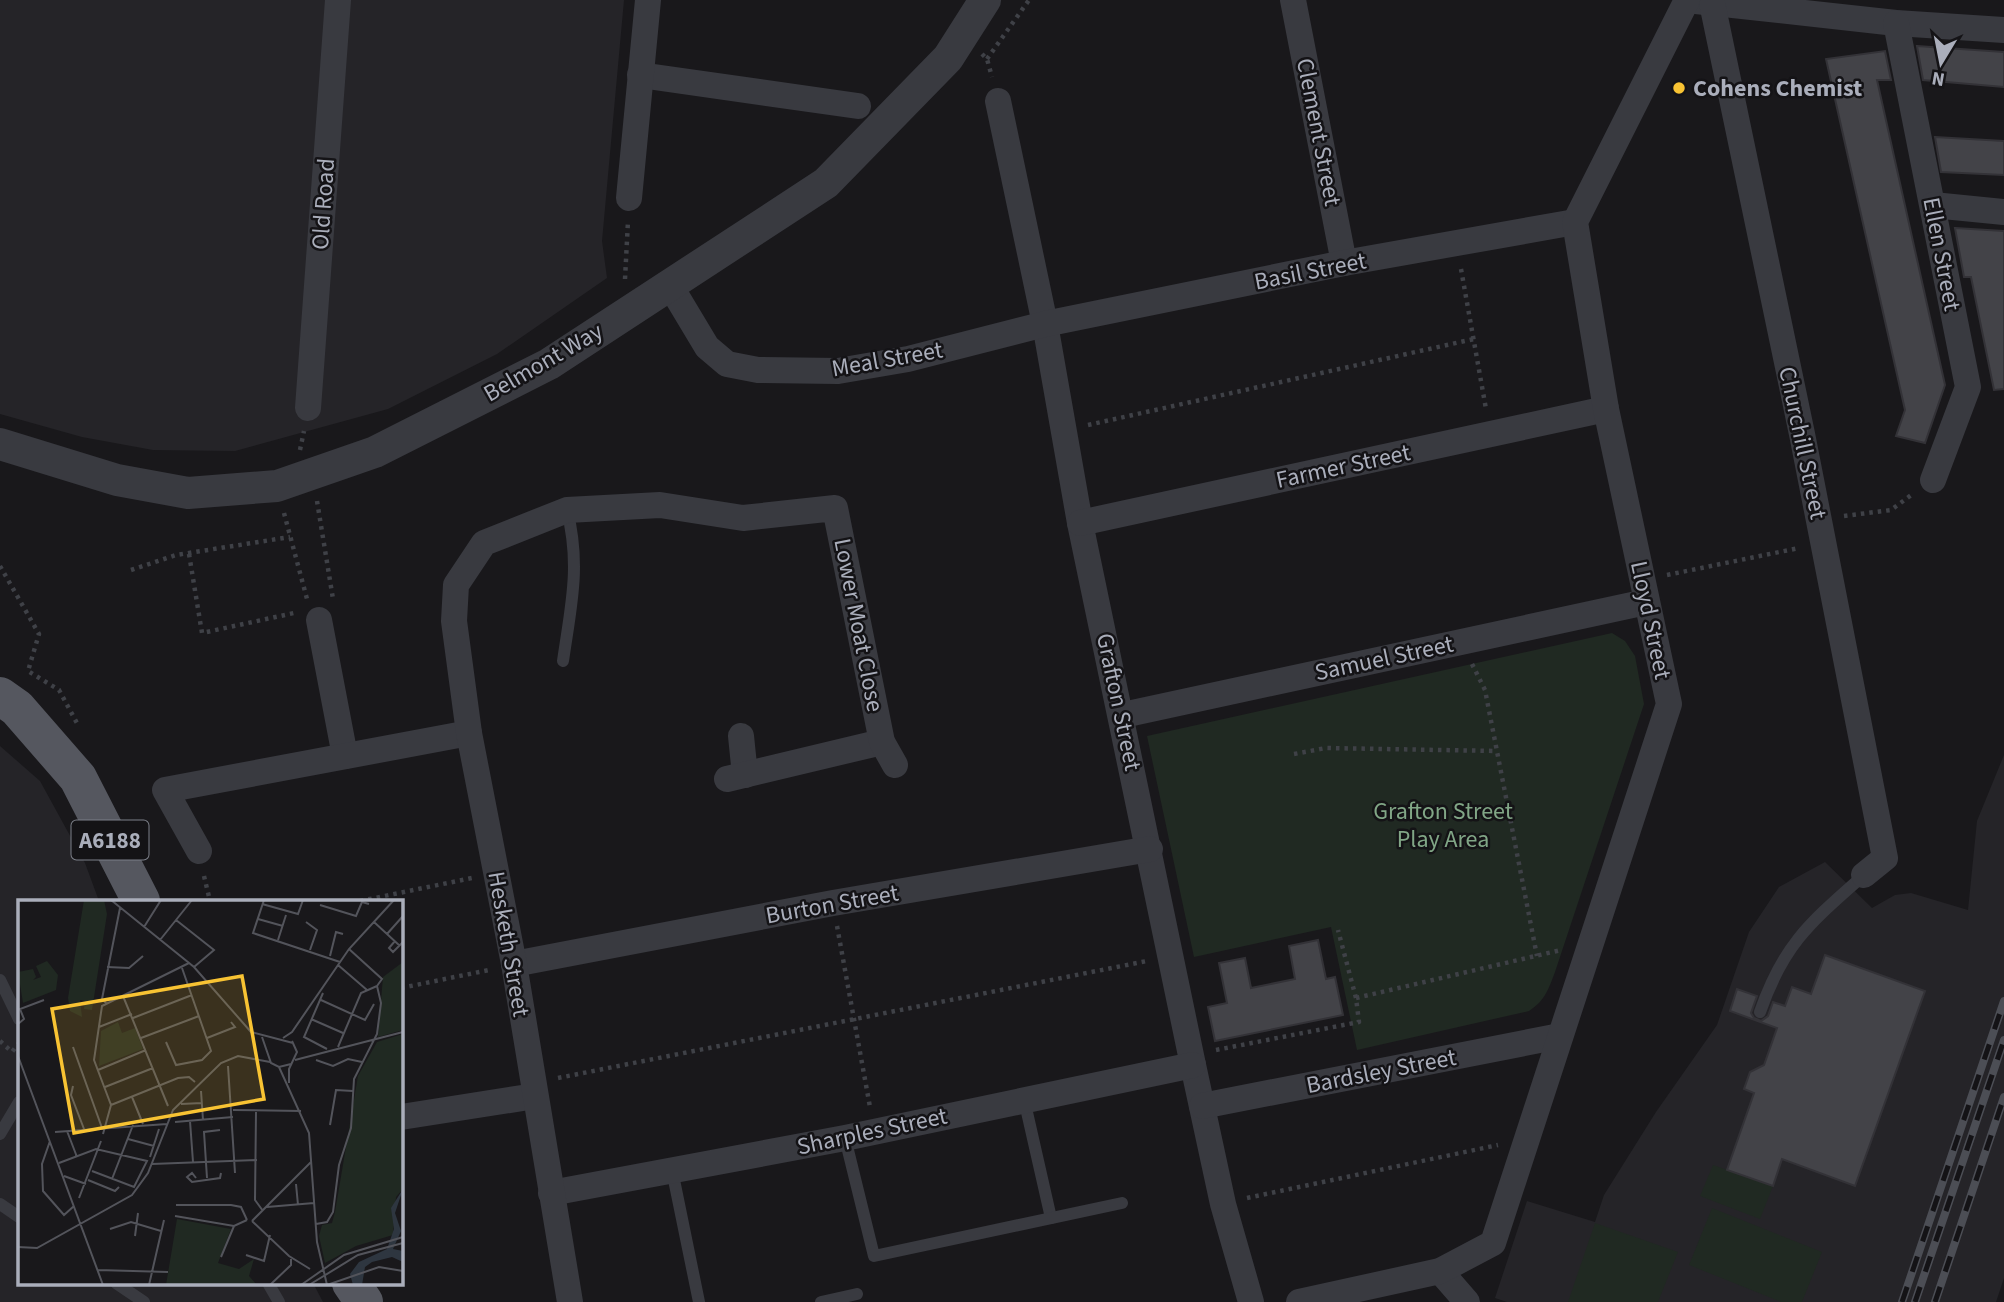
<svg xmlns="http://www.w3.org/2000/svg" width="2004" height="1302" font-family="'Source Sans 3',sans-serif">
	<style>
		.built { fill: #252428 }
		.green { fill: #202922 }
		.building { fill: #434348; stroke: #333237; stroke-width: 2 }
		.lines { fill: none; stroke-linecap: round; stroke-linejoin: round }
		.path { stroke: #3f4147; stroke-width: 4.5; stroke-dasharray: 3.5 5; stroke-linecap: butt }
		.service { stroke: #393a40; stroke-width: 12 }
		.minor { stroke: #393a40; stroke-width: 26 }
		.tertiary { stroke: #393a40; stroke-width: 32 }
		.primary { stroke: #55575f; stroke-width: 38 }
		.rail-casing { stroke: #4c4e55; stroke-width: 8 }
		.rail { stroke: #141316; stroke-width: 5; stroke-dasharray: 16; stroke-linecap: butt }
		.poi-dot { fill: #f8c333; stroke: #141316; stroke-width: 2.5 }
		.labels { text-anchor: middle; stroke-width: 5; stroke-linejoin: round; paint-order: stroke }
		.shield { fill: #141316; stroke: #7d808a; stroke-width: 2 }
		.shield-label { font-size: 23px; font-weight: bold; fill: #aaaebb }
		.poi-label { font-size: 24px; font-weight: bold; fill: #aaaebb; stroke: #141316; text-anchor: start }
		.street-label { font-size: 24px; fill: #aaaebb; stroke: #141316 }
		.park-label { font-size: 24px; fill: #81a686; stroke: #141316 }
		.inset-road { fill: none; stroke: #53545b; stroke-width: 2 }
		.view { fill: #f8c333; fill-opacity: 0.15; stroke: #f8c333; stroke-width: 3.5 }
		.inset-edge { fill: none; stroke: #aaaebb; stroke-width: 3.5 }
	</style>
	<rect width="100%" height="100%" fill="#19181b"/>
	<g class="built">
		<path d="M0 0H624L602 241 607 278 497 354 388 409 235 451 153 450 82 437 0 414Z"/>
		<path d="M0 746 40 781 85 863 99 901H19V1283H313L323 1302H0Z"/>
		<path d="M2004 755V1278L1996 1302H1507L1495 1298 1527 1201 1595 1222 1604 1195 1656 1112 1717 1025 1749 932 1779 887 1825 862 1872 908 1895 895 1911 893 1968 910 1977 821Z"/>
	</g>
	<g class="green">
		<path d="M1612 633 1625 641 1635 656 1644 704 1555 972C1549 988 1545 1001 1529 1011L1357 1050 1331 927 1194 957 1147 736Z"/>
		<path d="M1713 1165 1773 1186 1760 1219 1700 1196Z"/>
		<path d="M1712 1208 1822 1252 1802 1302H1781L1689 1265Z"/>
		<path d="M1595 1223 1678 1252 1658 1302H1568Z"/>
	</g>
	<g class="building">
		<path d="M1917 46 2004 52V87L1923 80Z"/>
		<path d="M1885 51 1891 80H1877L1945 385 1925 443 1896 436 1905 410 1826 59Z"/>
		<path d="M1935 137 2004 141V175L1941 172Z"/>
		<path d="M1955 228 2004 231V389L1994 390 1971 277H1964Z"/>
		<path d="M1318 940 1326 979 1335 977 1343 1015 1215 1041 1208 1007 1227 1003 1219 963 1245 958 1251 988 1295 979 1289 946Z"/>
		<path d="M1825 955 1925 991 1855 1186 1782 1159 1773 1186 1727 1170 1754 1093 1744 1089 1750 1072 1764 1065 1777 1028 1730 1011 1737 989 1757 996 1751 1013 1754 1018 1761 1021 1768 1016 1773 1002 1785 1006 1792 987 1811 994Z"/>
	</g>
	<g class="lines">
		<g class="path">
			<path d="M982 54 987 59 992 77"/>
			<path d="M987 59 1029 0"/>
			<path d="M1461 269 1486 409"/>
			<path d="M625 279 628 221"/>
			<path d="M1088 425 1474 339"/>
			<path d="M300 450 304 431"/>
			<path d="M317 501 333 599"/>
			<path d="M284 513 307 599"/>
			<path d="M1844 516 1891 510 1914 493"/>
			<path d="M189 554 202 633 294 613"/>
			<path d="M0 566 39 634 28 671 59 690 78 725"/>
			<path d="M131 570 176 555 290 537"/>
			<path d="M1667 575 1799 548"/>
			<path d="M1472 664 1485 690 1537 956"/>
			<path d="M1294 754 1326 748 1497 751"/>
			<path d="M204 876 210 901"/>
			<path d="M360 901 472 878"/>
			<path d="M837 926 870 1107"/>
			<path d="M401 988 489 970"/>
			<path d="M1356 998 1561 950"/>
			<path d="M0 1041 12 1052 19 1043"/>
			<path d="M1216 1050 1359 1022 1356 998 1338 930"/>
			<path d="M558 1078 1147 961"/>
			<path d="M1247 1198 1498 1145"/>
		</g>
		<g class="service">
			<path d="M563 661C571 605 581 566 567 510"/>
			<path d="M0 980 19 1019"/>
			<path d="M1760 1012C1784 943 1811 922 1864 875"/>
			<path d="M1024 1099 1051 1218"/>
			<path d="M0 1134 19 1102"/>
			<path d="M845 1138 874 1256 1122 1203"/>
			<path d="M672 1170 699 1302"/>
			<path d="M0 1204 19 1217"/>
			<path d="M116 1283 144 1302"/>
			<path d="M268 1283 279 1302"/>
			<path d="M821 1302 857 1294"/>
		</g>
		<g class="minor">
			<path d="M1293 0 1344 263"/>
			<path d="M1696 1 1896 23 2004 30"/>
			<path d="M1712 3 1802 434 1885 858 1864 875"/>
			<path d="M1896 23 1968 387 1933 480"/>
			<path d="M640 75 858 106"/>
			<path d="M998 101 1045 324 1080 523 1193 1065 1223 1204 1251 1302"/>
			<path d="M629 198 648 0"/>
			<path d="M1933 205 2004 212"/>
			<path d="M677 297 707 347 727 364 758 370 838 371 908 359 1045 324 1344 263 1575 222"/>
			<path d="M308 408 338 0"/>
			<path d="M1080 523 1606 409"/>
			<path d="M319 620 345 756"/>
			<path d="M1123 715 1646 602"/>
			<path d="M741 736 745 775"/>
			<path d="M727 779 882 742"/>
			<path d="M199 851 165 790 469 733"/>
			<path d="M514 964 833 903 1150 849"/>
			<path d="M1202 1106 1560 1036"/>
			<path d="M401 1117 535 1096"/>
			<path d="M551 1193 845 1138 1193 1065"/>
			<path d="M1440 1271 1467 1302"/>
			<path d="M570 1302 514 964 469 733 454 621 456 585 484 543 567 510 660 505 743 518 835 508 882 742 895 765"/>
			<path d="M1299 1302 1440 1271 1493 1243 1669 704 1606 409 1575 222 1687 0"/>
		</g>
		<path class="tertiary" d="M0 444 117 480 188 493 277 486 375 452 549 364 826 183 948 58 985 0"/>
		<g class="primary">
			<path d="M0 696 17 708 78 778 141 901"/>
			<path d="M351 1283 364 1302"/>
		</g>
		<defs>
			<g id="rail">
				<path d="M1902 1302 2004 1001"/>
				<path d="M1915 1302 2004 1040"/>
				<path d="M1935 1302 2004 1097"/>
			</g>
		</defs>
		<use href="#rail" class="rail-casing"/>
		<use href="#rail" class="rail"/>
	</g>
	<circle class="poi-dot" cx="1679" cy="88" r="7"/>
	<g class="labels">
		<rect class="shield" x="71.5" y="820.5" width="77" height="39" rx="5"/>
		<g class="shield-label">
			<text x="110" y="848">A6188</text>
		</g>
		<g class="poi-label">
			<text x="1693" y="96">Cohens Chemist</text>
		</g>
		<g class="street-label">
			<text transform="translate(1319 132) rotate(79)" y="8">Clement Street</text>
			<text transform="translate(323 204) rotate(-86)" y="8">Old Road</text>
			<text transform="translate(1942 254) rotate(79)" y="8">Ellen Street</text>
			<text transform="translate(1310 271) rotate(-11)" y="8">Basil Street</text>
			<text transform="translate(887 359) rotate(-10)" y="8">Meal Street</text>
			<text transform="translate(543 362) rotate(-30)" y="8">Belmont Way</text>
			<text transform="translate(1803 443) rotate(78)" y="8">Churchill Street</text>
			<text transform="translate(1343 466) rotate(-12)" y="8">Farmer Street</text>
			<text transform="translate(1651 620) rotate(78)" y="8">Lloyd Street</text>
			<text transform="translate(859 625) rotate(79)" y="8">Lower Moat Close</text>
			<text transform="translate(1384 658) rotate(-12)" y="8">Samuel Street</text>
			<text transform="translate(1119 702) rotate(78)" y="8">Grafton Street</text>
			<text transform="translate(832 904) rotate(-10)" y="8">Burton Street</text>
			<text transform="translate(509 944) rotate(80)" y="8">Hesketh Street</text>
			<text transform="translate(1381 1071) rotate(-11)" y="8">Bardsley Street</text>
			<text transform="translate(872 1131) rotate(-12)" y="8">Sharples Street</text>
		</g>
		<g class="park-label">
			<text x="1443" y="819">Grafton Street<tspan x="1443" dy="28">Play Area</tspan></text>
		</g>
	</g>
	<g transform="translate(18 900)">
		<rect width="385" height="385" fill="#19181b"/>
		<path d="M66 0H86L89 14 74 110 66 109 67 101 62 100 64 117 52 111 50 98ZM29 61 40 75 38 90 5 103 0 72 15 69 18 77 15 80 23 77 18 66ZM385 62V130L360 137 365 77ZM100 122 104 133 117 128 125 149 81 166 83 131ZM385 134V289L378 297 375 335 338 346 307 363 301 336 304 325 314 323 317 312 340 176 359 142ZM159 319 213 329 200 363 221 369 236 359 231 376 239 385H148Z" fill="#202922"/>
		<path d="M385 289 377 313 383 331 375 349 385 351V362L374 357 354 362 347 367 344 385H335L332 374 341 362 369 349 376 329 373 308Z" fill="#2e3640"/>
		<path class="inset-road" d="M93 0 176 67 233 132 275 143M246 0 235 33 322 62M244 4 280 14 285 0M302 5 338 16 344 2 351 4M240 19 265 26M158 20 196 50 176 67M288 22 299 30 292 50M356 22 382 46M126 27 143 0M369 34 385 16M142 40 174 0M260 40 268 15M377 41 371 48 375 52 385 42M331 49 364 79 359 86M312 56 318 32 325 34M320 65 349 90M89 67 111 68 125 56M305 93 286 137 309 149M105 96 150 206M303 100 347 120 356 104M88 103 84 99 102 8M115 118 174 95M293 119 325 133M0 124 6 119 2 109 26 100M81 127 114 114M244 137 253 163 261 167 273 164M123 138 181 116M189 138 217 127 213 122M265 138 274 132 331 49 376 0M148 142 158 165 184 160 193 151 164 68M55 147 84 228M320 147 343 93 359 86M0 156 85 385M277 160 385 132M298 160 315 166 330 159 344 162M210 166 217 273M261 167 291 233 299 342 309 385M80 170 128 150M271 183V169L279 152 274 141M55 186 53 195 66 229M87 187 135 168M183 191 185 220M114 197 125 224M163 204 184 203M93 205 160 178 171 177 177 182M215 210 283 211M238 212 237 300 245 311M172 221 175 262M157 222 215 217M312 225 318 190 335 191M49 231 59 257M37 232 149 224M85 234 93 205 76 160 84 106 171 63M110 239 136 246M32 241 24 264 25 291 46 315 56 306M132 257 141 229M41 263 78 249 129 261 116 287 74 271M134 264 239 260M46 276 68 284M178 278 174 273 169 277 174 282 202 278 203 273M189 278 186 232 202 230M94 279 115 225M70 280 97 291 101 287M278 284 280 305M61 298 83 241M158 305H213L223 307 229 320M249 307 296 303M157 316 216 326 229 320M234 321 293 262M234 321 271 356 292 369M298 324 309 322 315 312 321 265 333 228 336 179 359 134 363 103 359 86M92 329 113 322 143 331M117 336 120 313M0 347 19 348 114 295 130 273 155 210 203 163 220 156 252 162M228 355 246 361 252 335M203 357 216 326M80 370 150 372M131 385 146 320M252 385 273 365V359M283 385 326 355 385 337M291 385 340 355 385 343M309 385 361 367 385 371"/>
		<path class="view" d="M224 76 246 199 56 233 34 109Z"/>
		<rect width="385" height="385" class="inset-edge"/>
	</g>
	<g transform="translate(1941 63) rotate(190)" stroke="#141316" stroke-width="5" paint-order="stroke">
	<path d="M0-5L12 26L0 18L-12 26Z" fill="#aaaebb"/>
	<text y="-10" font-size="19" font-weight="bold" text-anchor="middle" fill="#aaaebb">N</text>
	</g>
</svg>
